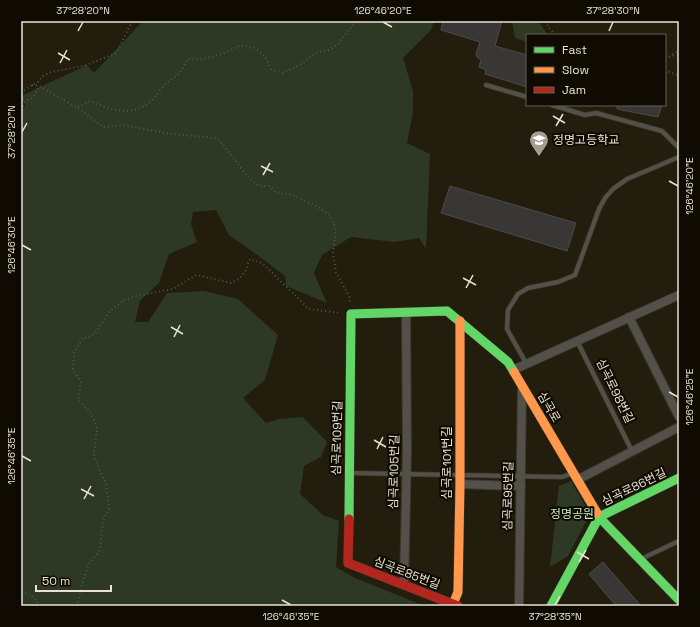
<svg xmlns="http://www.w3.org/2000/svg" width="700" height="627" font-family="'Space Grotesk','Noto Sans KR',sans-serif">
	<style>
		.green { fill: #2d3924 }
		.building { fill: #393736; stroke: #4c4a48 }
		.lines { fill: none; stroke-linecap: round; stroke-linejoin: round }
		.lane-casing { stroke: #3c382a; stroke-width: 5.5 }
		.street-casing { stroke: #3c382a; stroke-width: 10 }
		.fast-casing { stroke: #3c382a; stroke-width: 10 }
		.slow-casing { stroke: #3c382a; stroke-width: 10 }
		.jam-casing { stroke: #3c382a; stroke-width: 10 }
		.path { stroke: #57534c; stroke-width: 2; stroke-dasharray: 1 3; stroke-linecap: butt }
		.lane { stroke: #53504a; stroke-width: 4 }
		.street { stroke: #53504a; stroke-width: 8 }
		.fast { stroke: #63d668; stroke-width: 9 }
		.slow { stroke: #ff974d; stroke-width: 9 }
		.jam { stroke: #b3261e; stroke-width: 9 }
		.ticks { fill: none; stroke: #e9e2d2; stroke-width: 1.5 }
		.labels { text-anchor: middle; stroke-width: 4; stroke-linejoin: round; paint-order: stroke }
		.poi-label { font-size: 12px; fill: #e9e2d2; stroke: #0f0b02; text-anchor: start }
		.street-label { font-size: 12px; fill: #e9e2d2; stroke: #0f0b02 }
		.park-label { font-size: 12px; fill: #c4e9b4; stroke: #0f0b02 }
		.neatline { fill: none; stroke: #e9e2d2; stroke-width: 1.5 }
		.ticks-label { font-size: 10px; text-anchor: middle; fill: #e9e2d2 }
	</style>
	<rect width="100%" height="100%" fill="#221d0d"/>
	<g class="green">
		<path d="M143 21H434L431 30 403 58 413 91V112L407 143 430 154 426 249 419 238 394 242 351 237 322 255 314 273 327 303 286 286 285 276 256 254 229 235 216 210 193 212 191 224 197 242 169 254 159 283 140 301 135 322H148L167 293 204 291 238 299 278 335 265 380 243 398 266 423 279 419 303 417 327 442 321 457 304 466 300 494 323 515 339 521 336 567 355 578 425 606H21V110L24 108 26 103 21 102V96L87 65 94 73Z"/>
		<path d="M512 21H538L548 35H527V42L515 38Z"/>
		<path d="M571 481 590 514 568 556 550 567 559 486Z"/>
	</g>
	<g class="building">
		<path d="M443 21H502L495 46 527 55V87L485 74 486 70 479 67 481 60 477 57 476 54 480 42 441 30Z"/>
		<path d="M617 105H662L658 117 617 109Z"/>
		<path d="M450 186 576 223 567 251 441 213Z"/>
		<path d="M603 562 641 606H616L589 574Z"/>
	</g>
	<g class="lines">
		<defs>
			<g id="lane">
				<path d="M486 85 527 97"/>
				<path d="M552 105 585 115 596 113 662 131 679 148"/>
				<path d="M577 341 632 451"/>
				<path d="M526 363 507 329 508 310 518 294 528 288 558 282 575 275 599 209 605 198 613 189 627 179 679 157"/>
				<path d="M351 473 562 477 571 474"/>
				<path d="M641 559 679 541"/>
			</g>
			<g id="street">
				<path d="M629 317 679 417"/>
				<path d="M513 370 679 295"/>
				<path d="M577 480 679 427"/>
				<path d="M460 484 521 486"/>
				<path d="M404 585 407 452 406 312"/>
				<path d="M519 606 522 388"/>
			</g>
			<g id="fast">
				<path d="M597 513 599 517 679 600"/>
				<path d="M599 517 679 478"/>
				<path d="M349 519 351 314 447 311 508 362 514 372"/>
				<path d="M551 606 599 517"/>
			</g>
			<g id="slow">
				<path d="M514 372 597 513"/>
				<path d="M453 604 458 592 460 484V321"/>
			</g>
			<path id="jam" d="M349 519 348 563 458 606"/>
		</defs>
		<use href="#lane" class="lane-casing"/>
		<use href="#street" class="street-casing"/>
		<use href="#fast" class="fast-casing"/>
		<use href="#slow" class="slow-casing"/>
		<use href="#jam" class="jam-casing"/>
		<g class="path">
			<path d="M546 21 548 27 556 35"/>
			<path d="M669 57 679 54"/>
			<path d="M665 58 670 56 679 50"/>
			<path d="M665 70 679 76"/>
			<path d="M32 85 39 86 78 108 103 127 123 125 171 134 217 138 224 146 248 177 259 186H270L275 192 292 195 316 206 330 215 336 230 333 254 336 272 350 298V303"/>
			<path d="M21 93 32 85 37 83 43 76 51 72 87 65 109 56 117 52 132 21"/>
			<path d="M78 107 90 101C112 110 130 118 151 101 156 97 158 92 163 87 168 81 177 77 181 71 184 67 185 63 187 59 206 61 224 54 241 45L254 48 265 56 271 69 283 73 305 62 311 56 320 52 329 50 337 45 353 25 361 21"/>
			<path d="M21 110 26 101 33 98 39 86"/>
			<path d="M21 592C31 594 35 597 39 606"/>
			<path d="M77 606 83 581 89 564 100 550 102 529 104 519 109 509 106 484 94 456 97 428 91 413 78 400 81 381 73 370 74 352 83 338H87L95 333 103 322 109 312 124 300 136 296 173 289 196 275 231 283 239 279 247 269 248 262 250 259 262 263 309 309 341 313"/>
		</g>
		<use href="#lane" class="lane"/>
		<use href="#street" class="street"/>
		<use href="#fast" class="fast"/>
		<use href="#slow" class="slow"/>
		<use href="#jam" class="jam"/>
	</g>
	<path class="ticks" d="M383 22 392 27M78 31 83 22M609 31 613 22M58 53 70 60M60 63 67 50M553 116 565 123M556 126 563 114M22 132 27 123M261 166 273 172M263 175 270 163M669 181 678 186M22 245 31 250M463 278 476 285M466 288 473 275M171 327 183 334M174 337 180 325M669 392 678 397M374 440 386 447M377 449 383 437M22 456 31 461M81 489 94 496M84 499 91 486M577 552 589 559M579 562 586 550M282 600 291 605M555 605 560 596"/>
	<defs>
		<symbol id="school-pin" viewBox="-11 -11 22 30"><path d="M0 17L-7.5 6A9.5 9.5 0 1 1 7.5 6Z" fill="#a39d8d" stroke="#0f0b02"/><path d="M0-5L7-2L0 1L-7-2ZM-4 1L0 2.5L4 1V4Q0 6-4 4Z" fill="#fff"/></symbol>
	</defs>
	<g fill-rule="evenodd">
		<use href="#school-pin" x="528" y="129" width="22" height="30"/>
	</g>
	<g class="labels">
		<g class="poi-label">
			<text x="553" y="144">정명고등학교</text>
		</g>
		<g class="street-label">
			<text transform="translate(615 391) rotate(64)" y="4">심곡로98번길</text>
			<text transform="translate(549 407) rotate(60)" y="4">심곡로</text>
			<text transform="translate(337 438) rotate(-89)" y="4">심곡로109번길</text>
			<text transform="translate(447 463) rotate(-90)" y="4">심곡로101번길</text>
			<text transform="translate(394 472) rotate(-89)" y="4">심곡로105번길</text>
			<text transform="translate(634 487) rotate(-26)" y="4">심곡로86번길</text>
			<text transform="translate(508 496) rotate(-89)" y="4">심곡로95번길</text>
			<text transform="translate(407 573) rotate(21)" y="4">심곡로85번길</text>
		</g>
		<g class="park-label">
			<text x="572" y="518">정명공원</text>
		</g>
	</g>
	<rect width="700" height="627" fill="none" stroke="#0f0b02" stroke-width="44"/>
	<rect x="526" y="34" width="140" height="72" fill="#0f0b02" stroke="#666155"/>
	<rect x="534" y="47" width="20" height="6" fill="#63d668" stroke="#666155"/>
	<text x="562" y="54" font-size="12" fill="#e9e2d2">Fast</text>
	<rect x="534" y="67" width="20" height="6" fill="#ff974d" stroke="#666155"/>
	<text x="562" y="74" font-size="12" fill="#e9e2d2">Slow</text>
	<rect x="534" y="87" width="20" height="6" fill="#b3261e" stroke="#666155"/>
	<text x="562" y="94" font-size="12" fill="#e9e2d2">Jam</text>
	<path d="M36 585v6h75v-6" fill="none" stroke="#e9e2d2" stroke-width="2"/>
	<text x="42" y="585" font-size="12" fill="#e9e2d2" stroke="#0f0b02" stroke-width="3" paint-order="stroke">50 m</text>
	<rect x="22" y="22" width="656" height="583" class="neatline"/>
	<g class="ticks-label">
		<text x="83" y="14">37°28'20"N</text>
		<text x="383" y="14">126°46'20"E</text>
		<text x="613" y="14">37°28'30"N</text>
		<text transform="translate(11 132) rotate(-90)" y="4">37°28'20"N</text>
		<text transform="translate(689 186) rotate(-90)" y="4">126°46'20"E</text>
		<text transform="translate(11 245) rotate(-90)" y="4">126°46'30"E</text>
		<text transform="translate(689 397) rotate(-90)" y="4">126°46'25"E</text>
		<text transform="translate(11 456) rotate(-90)" y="4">126°46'35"E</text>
		<text x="291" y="620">126°46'35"E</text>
		<text x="555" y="620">37°28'35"N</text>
	</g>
</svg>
